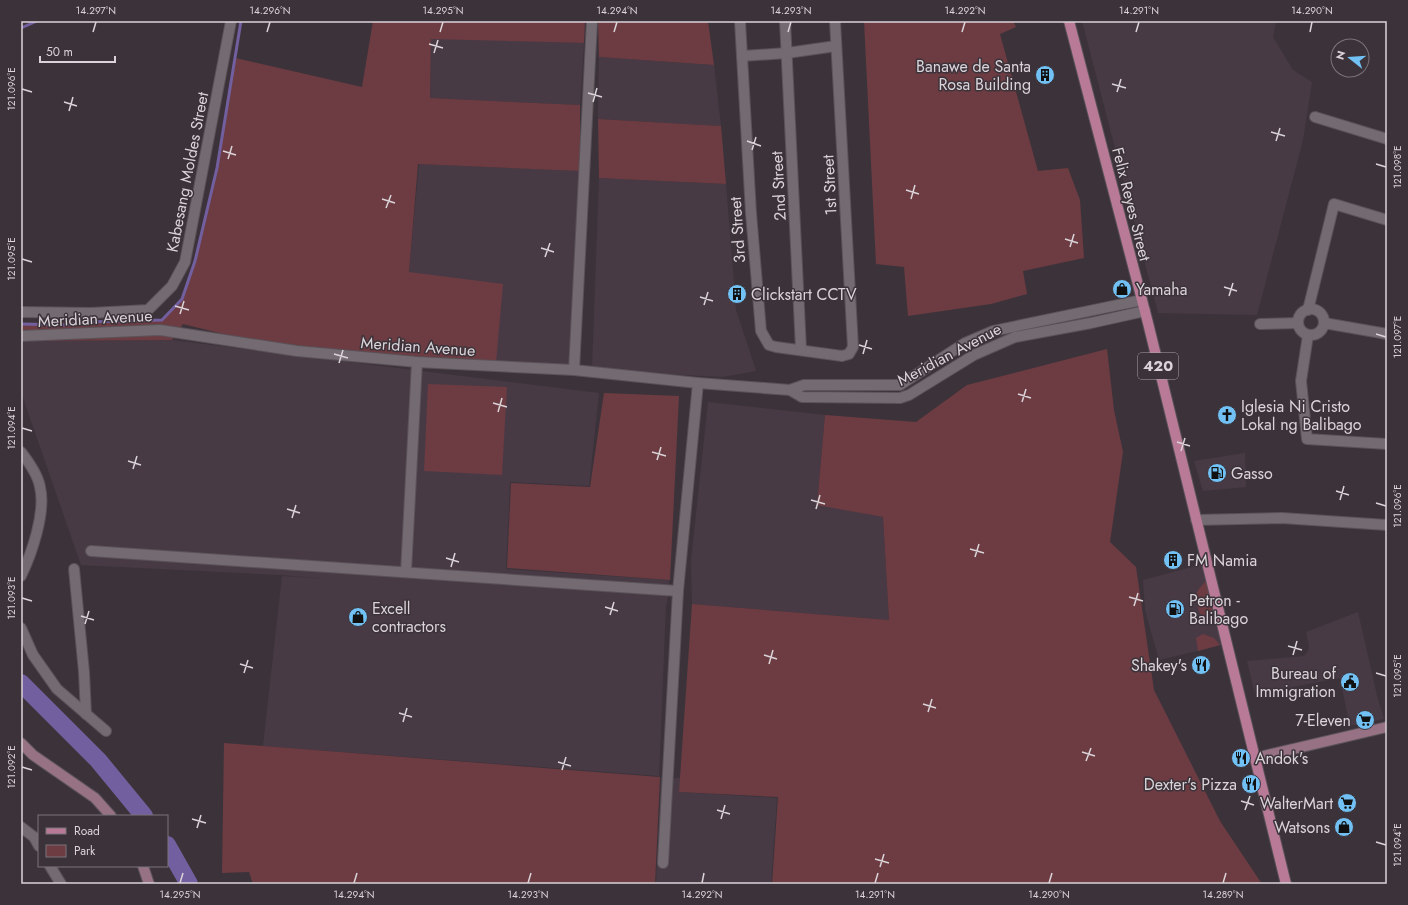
<svg xmlns="http://www.w3.org/2000/svg" width="1408" height="905" font-family="Jost,sans-serif">
	<style>
		.built { fill: #483a45 }
		.green { fill: #6c3c42 }
		.lines { fill: none; stroke-linecap: round; stroke-linejoin: round }
		.stream { stroke: #715f9f; stroke-width: 3 }
		.river { stroke: #715f9f; stroke-width: 18 }
		.street-casing { stroke: #5a5258; stroke-width: 12 }
		.secondary-casing { stroke: #5a5258; stroke-width: 12 }
		.primary-casing { stroke: #5a5258; stroke-width: 12 }
		.street { stroke: #746a71; stroke-width: 10 }
		.secondary { stroke: #967284; stroke-width: 10 }
		.primary { stroke: #b97a97; stroke-width: 10 }
		.ticks { fill: none; stroke: #dad4d9; stroke-width: 1.5 }
		.labels { text-anchor: middle; stroke-width: 3; stroke-linejoin: round; paint-order: stroke }
		.shield { fill: #3c333a; stroke: #aba4a9; stroke-width: 1 }
		.shield-label { font-size: 15px; font-weight: bold; fill: #dad4d9 }
		.poi-label { font-size: 16px; fill: #dad4d9; stroke: #3c333a; text-anchor: start }
		.street-label { font-size: 16px; fill: #dad4d9; stroke: #3c333a }
		.neatline { fill: none; stroke: #dad4d9; stroke-width: 1.5 }
		.ticks-label { font-size: 10px; text-anchor: middle; fill: #dad4d9 }
	</style>
	<rect width="100%" height="100%" fill="#3c333a"/>
	<g class="built">
		<path d="M1082 21H1276L1273 37 1293 70 1312 82 1303 140 1257 315 1158 313Z"/>
		<path d="M431 38 584 43 580 105 430 98Z"/>
		<path d="M599 57 714 65 721 126 598 119Z"/>
		<path d="M419 164 580 171 572 369 496 363 409 272Z"/>
		<path d="M599 178 726 184 736 310 756 371 722 377 592 370Z"/>
		<path d="M172 340 599 393 589 486 510 482 506 569 669 580 667 604H666L659 776 263 746 282 576 329 579 281 575 81 565 21 392V341Z"/>
		<path d="M708 402 825 415 817 504 883 517 889 620 692 604 691 561Z"/>
		<path d="M1245 453 1246 487 1203 491 1194 461Z"/>
		<path d="M1203 564 1222 645 1159 660 1145 610 1143 580Z"/>
		<path d="M1358 612 1378 700 1384 719 1350 726 1340 678 1255 694 1247 661 1304 656 1308 651 1309 646 1306 632Z"/>
		<path d="M661 778H681L680 792 777 798 771 884H656Z"/>
	</g>
	<g class="green">
		<path d="M373 21H585L584 43 431 39 430 98 580 105V171L418 164 409 272 503 284 496 363 296 352 183 324 172 340 21 341V323L162 320 182 299 195 261 217 168 235 58 362 87Z"/>
		<path d="M598 21H708L714 65 599 57Z"/>
		<path d="M864 21H1013L1016 27 1000 34 1038 171 1068 168 1080 200 1084 258 1023 271 1027 294 991 304 908 316 904 267 876 264Z"/>
		<path d="M598 119 721 126 726 184 599 178Z"/>
		<path d="M1107 349 1114 410 1123 452 1110 542 1136 567 1154 690 1220 821 1262 884H772L778 797 679 792 692 604 889 620 883 517 817 505 825 415 916 422 967 385Z"/>
		<path d="M428 384 507 387 502 475 424 471Z"/>
		<path d="M604 393 679 396 670 580 507 568 511 483 590 487Z"/>
		<path d="M1205 582 1207 583 1214 619 1200 614C1195 596 1192 596 1205 582Z"/>
		<path d="M1203 634 1214 638 1220 645 1198 651 1196 638Z"/>
		<path d="M224 743 660 777 655 884H253L249 872 222 873Z"/>
	</g>
	<g class="lines">
		<g class="stream">
			<path d="M21 28 37 21"/>
			<path d="M21 324 65 325 85 322 162 320 182 299 195 261 217 168 241 21"/>
		</g>
		<g class="river">
			<path d="M21 683 98 760 144 816"/>
			<path d="M167 845 189 884"/>
		</g>
		<defs>
			<g id="street">
				<path d="M740 21 751 213 761 331 769 345 776 347 842 356 849 354 853 347 835 21"/>
				<path d="M785 21 801 349"/>
				<path d="M742 56 787 53 836 46"/>
				<path d="M1315 117 1387 139"/>
				<circle cx="1311" cy="322" r="13"/>
				<path d="M1308 310 1334 204 1387 220"/>
				<path d="M21 312 91 313 148 310 172 286 185 262 231 21"/>
				<path d="M1324 323 1387 334"/>
				<path d="M1260 324 1298 323"/>
				<path d="M1308 335 1301 381 1307 439 1387 444"/>
				<path d="M21 336 160 330 297 351 417 362 574 370 698 383 790 390 802 397 900 398 909 395 974 355 1015 337 1091 323 1145 311"/>
				<path d="M574 370 592 21"/>
				<path d="M790 390 804 385H900L965 343 993 331 1142 300"/>
				<path d="M21 452C28 461 38 475 40 487 46 512 32 553 21 576"/>
				<path d="M1196 520 1282 518 1387 525"/>
				<path d="M91 551 678 591"/>
				<path d="M74 569 84 672 86 714"/>
				<path d="M406 572 417 362"/>
				<path d="M21 628 33 655 57 689 106 731"/>
				<path d="M21 827 34 837 39 846"/>
				<path d="M663 863 678 591 698 383"/>
				<path d="M50 866 61 884"/>
			</g>
			<g id="secondary">
				<path d="M21 743 33 755 95 798 111 816"/>
				<path d="M1255 758 1387 727"/>
				<path d="M143 866 149 884"/>
			</g>
			<path id="primary" d="M1069 21 1148 323 1286 884"/>
		</defs>
		<use href="#street" class="street-casing"/>
		<use href="#secondary" class="secondary-casing"/>
		<use href="#primary" class="primary-casing"/>
		<use href="#street" class="street"/>
		<use href="#secondary" class="secondary"/>
		<use href="#primary" class="primary"/>
	</g>
	<path class="ticks" d="M93 32 96 22M267 32 270 22M440 32 443 22M614 32 617 22M788 32 791 22M962 32 965 22M1136 32 1139 22M1310 32 1312 22M429 44 443 48M434 53 438 40M1112 84 1126 88M22 89 32 92M1117 92 1121 79M588 93 602 97M64 102 77 106M593 102 597 88M69 111 73 97M1271 132 1285 136M747 141 761 146M1276 141 1280 128M752 150 756 137M223 151 236 155M228 159 232 146M1376 164 1386 167M906 190 919 194M382 199 395 203M911 199 915 185M386 208 391 195M1065 239 1078 243M1070 247 1074 234M541 248 554 252M545 257 550 243M22 259 32 262M1224 287 1237 291M1229 296 1233 283M700 297 713 301M704 305 708 292M175 306 189 310M180 314 184 301M1376 334 1386 337M859 345 872 349M334 354 348 358M863 354 867 340M339 363 343 350M1018 394 1031 398M1022 402 1026 389M493 403 507 407M498 412 502 398M22 428 32 431M1177 442 1190 446M1181 451 1185 438M652 452 666 456M657 460 661 447M128 461 141 465M133 469 137 456M1336 491 1349 495M811 500 825 504M1340 500 1344 486M1376 503 1386 506M287 509 300 513M816 509 820 495M292 518 296 505M970 549 984 553M975 557 979 544M446 558 459 562M451 567 455 553M1129 597 1143 601M22 598 32 601M1134 606 1138 593M605 607 618 611M610 615 614 602M81 616 94 620M85 624 89 611M1288 646 1302 650M764 655 777 659M1293 655 1297 641M240 664 253 668M769 664 773 650M244 673 248 660M1376 673 1386 676M923 704 936 708M928 712 932 699M399 713 412 717M403 722 407 708M1082 752 1095 756M1086 761 1091 748M558 762 571 766M22 767 32 770M562 770 566 757M1241 801 1254 805M717 810 730 814M1245 810 1250 796M192 819 206 823M721 819 725 805M197 828 201 815M1376 842 1386 845M875 859 889 863M880 867 884 854M180 883 183 873M354 883 357 873M528 883 531 873M702 883 704 873M875 883 878 873M1049 883 1052 873M1223 883 1226 873"/>
	<defs>
		<symbol id="building-disc" viewBox="-11 -11 22 22"><circle r="9.5" fill="#72c1f5" stroke="#3c333a"/><path d="M-4-6H4V6H1V3H-1V6H-4ZM-2.5-4.3h1.7v1.8h-1.7ZM.8-4.3h1.7v1.8H.8ZM-2.5-1h1.7V.8h-1.7ZM.8-1h1.7V.8H.8Z" fill="#111"/></symbol>
		<symbol id="shop-disc" viewBox="-11 -11 22 22"><circle r="9.5" fill="#72c1f5" stroke="#3c333a"/><path d="M-5-2.5h2.3a2.7 3.5 0 0 1 5.4 0H5L5.5 6h-11ZM-1.5-2.5h3a1.5 2.3 0 0 0-3 0Z" fill="#111"/></symbol>
		<symbol id="church-disc" viewBox="-11 -11 22 22"><circle r="9.5" fill="#72c1f5" stroke="#3c333a"/><path d="M-1.2-6h2.4v3.5h3.3v2.4h-3.3V6h-2.4V-.1h-3.3v-2.4h3.3Z" fill="#111"/></symbol>
		<symbol id="fuel-disc" viewBox="-11 -11 22 22"><circle r="9.5" fill="#72c1f5" stroke="#3c333a"/><path d="M-5.5-6h7V0h2V4h1.3V-2.5L3-4.5l.8-.8L6-3V5H2.5V1h-1V6h-7ZM-4.2-4.7v3.2H.2V-4.7Z" fill="#111"/></symbol>
		<symbol id="restaurant-disc" viewBox="-11 -11 22 22"><circle r="9.5" fill="#72c1f5" stroke="#3c333a"/><path d="M-5-6h1v4h1v-4h1v4h1v-4h1v5L-1.5 .5V6h-2V.5L-5-1ZM5-6V6H3V1.5H1.5Q1.5-4 5-6Z" fill="#111"/></symbol>
		<symbol id="civic-disc" viewBox="-11 -11 22 22"><circle r="9.5" fill="#72c1f5" stroke="#3c333a"/><path d="M-.6-6.5H3V-4.5H.6V-3L4-1V1h2V6H-6V1h2V-1L-.6-3ZM-1.2 2.5V6h2.4V2.5Z" fill="#111"/></symbol>
		<symbol id="supermarket-disc" viewBox="-11 -11 22 22"><circle r="9.5" fill="#72c1f5" stroke="#3c333a"/><path d="M-6-5.5h2.5l.6 2H6L4.5 2H-2.5L-4.4-4H-6ZM-1.5 3.2a1.3 1.3 0 1 0 .1 0ZM3 3.2a1.3 1.3 0 1 0 .1 0Z" fill="#111"/></symbol>
	</defs>
	<g fill-rule="evenodd">
		<use href="#building-disc" x="1034" y="64" width="22" height="22"/>
		<use href="#shop-disc" x="1111" y="278" width="22" height="22"/>
		<use href="#building-disc" x="726" y="283" width="22" height="22"/>
		<use href="#church-disc" x="1216" y="404" width="22" height="22"/>
		<use href="#fuel-disc" x="1206" y="462" width="22" height="22"/>
		<use href="#building-disc" x="1162" y="549" width="22" height="22"/>
		<use href="#fuel-disc" x="1164" y="598" width="22" height="22"/>
		<use href="#shop-disc" x="347" y="606" width="22" height="22"/>
		<use href="#restaurant-disc" x="1190" y="654" width="22" height="22"/>
		<use href="#civic-disc" x="1339" y="671" width="22" height="22"/>
		<use href="#supermarket-disc" x="1354" y="709" width="22" height="22"/>
		<use href="#restaurant-disc" x="1230" y="747" width="22" height="22"/>
		<use href="#restaurant-disc" x="1240" y="773" width="22" height="22"/>
		<use href="#supermarket-disc" x="1336" y="792" width="22" height="22"/>
		<use href="#shop-disc" x="1333" y="816" width="22" height="22"/>
	</g>
	<g class="labels">
		<rect class="shield" x="1138" y="353" width="40" height="26" rx="3"/>
		<g class="shield-label">
			<text x="1158" y="371">420</text>
		</g>
		<g class="poi-label">
			<text x="1031" y="72" text-anchor="end">Banawe de Santa<tspan x="1031" dy="18">Rosa Building</tspan></text>
			<text x="1136" y="295">Yamaha</text>
			<text x="751" y="300">Clickstart CCTV</text>
			<text x="1241" y="412">Iglesia Ni Cristo<tspan x="1241" dy="18">Lokal ng Balibago</tspan></text>
			<text x="1231" y="479">Gasso</text>
			<text x="1187" y="566">FM Namia</text>
			<text x="1189" y="606">Petron -<tspan x="1189" dy="18">Balibago</tspan></text>
			<text x="372" y="614">Excell<tspan x="372" dy="18">contractors</tspan></text>
			<text x="1187" y="671" text-anchor="end">Shakey's</text>
			<text x="1336" y="679" text-anchor="end">Bureau of<tspan x="1336" dy="18">Immigration</tspan></text>
			<text x="1351" y="726" text-anchor="end">7-Eleven</text>
			<text x="1255" y="764">Andok's</text>
			<text x="1237" y="790" text-anchor="end">Dexter's Pizza</text>
			<text x="1333" y="809" text-anchor="end">WalterMart</text>
			<text x="1330" y="833" text-anchor="end">Watsons</text>
		</g>
		<g class="street-label">
			<text transform="translate(187 172) rotate(-79)" y="6">Kabesang Moldes Street</text>
			<text transform="translate(829 185) rotate(-93)" y="6">1st Street</text>
			<text transform="translate(778 186) rotate(-93)" y="6">2nd Street</text>
			<text transform="translate(1132 204) rotate(76)" y="6">Felix Reyes Street</text>
			<text transform="translate(737 230) rotate(-94)" y="6">3rd Street</text>
			<text transform="translate(95 318) rotate(-3)" y="6">Meridian Avenue</text>
			<text transform="translate(418 346) rotate(4)" y="6">Meridian Avenue</text>
			<text transform="translate(949 354) rotate(-28)" y="6">Meridian Avenue</text>
		</g>
	</g>
	<rect width="1408" height="905" fill="none" stroke="#3c333a" stroke-width="44"/>
	<rect x="38" y="815" width="130" height="52" fill="#3c333a" stroke="#7b737a"/>
	<rect x="46" y="828" width="20" height="6" fill="#b97a97" stroke="#7b737a"/>
	<text x="74" y="835" font-size="12" fill="#dad4d9">Road</text>
	<rect x="46" y="845" width="20" height="12" fill="#6c3c42" stroke="#7b737a"/>
	<text x="74" y="855" font-size="12" fill="#dad4d9">Park</text>
	<g transform="translate(1350 58) rotate(287)"><circle r="19" fill="#3c333a" stroke="#7b737a"/>
	<path d="M0-3L7 15L0 10L-7 15Z" fill="#72c1f5"/>
	<text y="-6" font-size="11" font-weight="bold" text-anchor="middle" fill="#dad4d9">N</text>
	</g>
	<path d="M40 56v6h75v-6" fill="none" stroke="#dad4d9" stroke-width="2"/>
	<text x="46" y="56" font-size="12" fill="#dad4d9" stroke="#3c333a" stroke-width="3" paint-order="stroke">50 m</text>
	<rect x="22" y="22" width="1364" height="861" class="neatline"/>
	<g class="ticks-label">
		<text x="96" y="14">14.297°N</text>
		<text x="270" y="14">14.296°N</text>
		<text x="443" y="14">14.295°N</text>
		<text x="617" y="14">14.294°N</text>
		<text x="791" y="14">14.293°N</text>
		<text x="965" y="14">14.292°N</text>
		<text x="1139" y="14">14.291°N</text>
		<text x="1312" y="14">14.290°N</text>
		<text transform="translate(11 89) rotate(-90)" y="4">121.096°E</text>
		<text transform="translate(1397 167) rotate(-90)" y="4">121.098°E</text>
		<text transform="translate(11 259) rotate(-90)" y="4">121.095°E</text>
		<text transform="translate(1397 337) rotate(-90)" y="4">121.097°E</text>
		<text transform="translate(11 428) rotate(-90)" y="4">121.094°E</text>
		<text transform="translate(1397 506) rotate(-90)" y="4">121.096°E</text>
		<text transform="translate(11 598) rotate(-90)" y="4">121.093°E</text>
		<text transform="translate(1397 676) rotate(-90)" y="4">121.095°E</text>
		<text transform="translate(11 767) rotate(-90)" y="4">121.092°E</text>
		<text transform="translate(1397 845) rotate(-90)" y="4">121.094°E</text>
		<text x="180" y="898">14.295°N</text>
		<text x="354" y="898">14.294°N</text>
		<text x="528" y="898">14.293°N</text>
		<text x="702" y="898">14.292°N</text>
		<text x="875" y="898">14.291°N</text>
		<text x="1049" y="898">14.290°N</text>
		<text x="1223" y="898">14.289°N</text>
	</g>
</svg>
